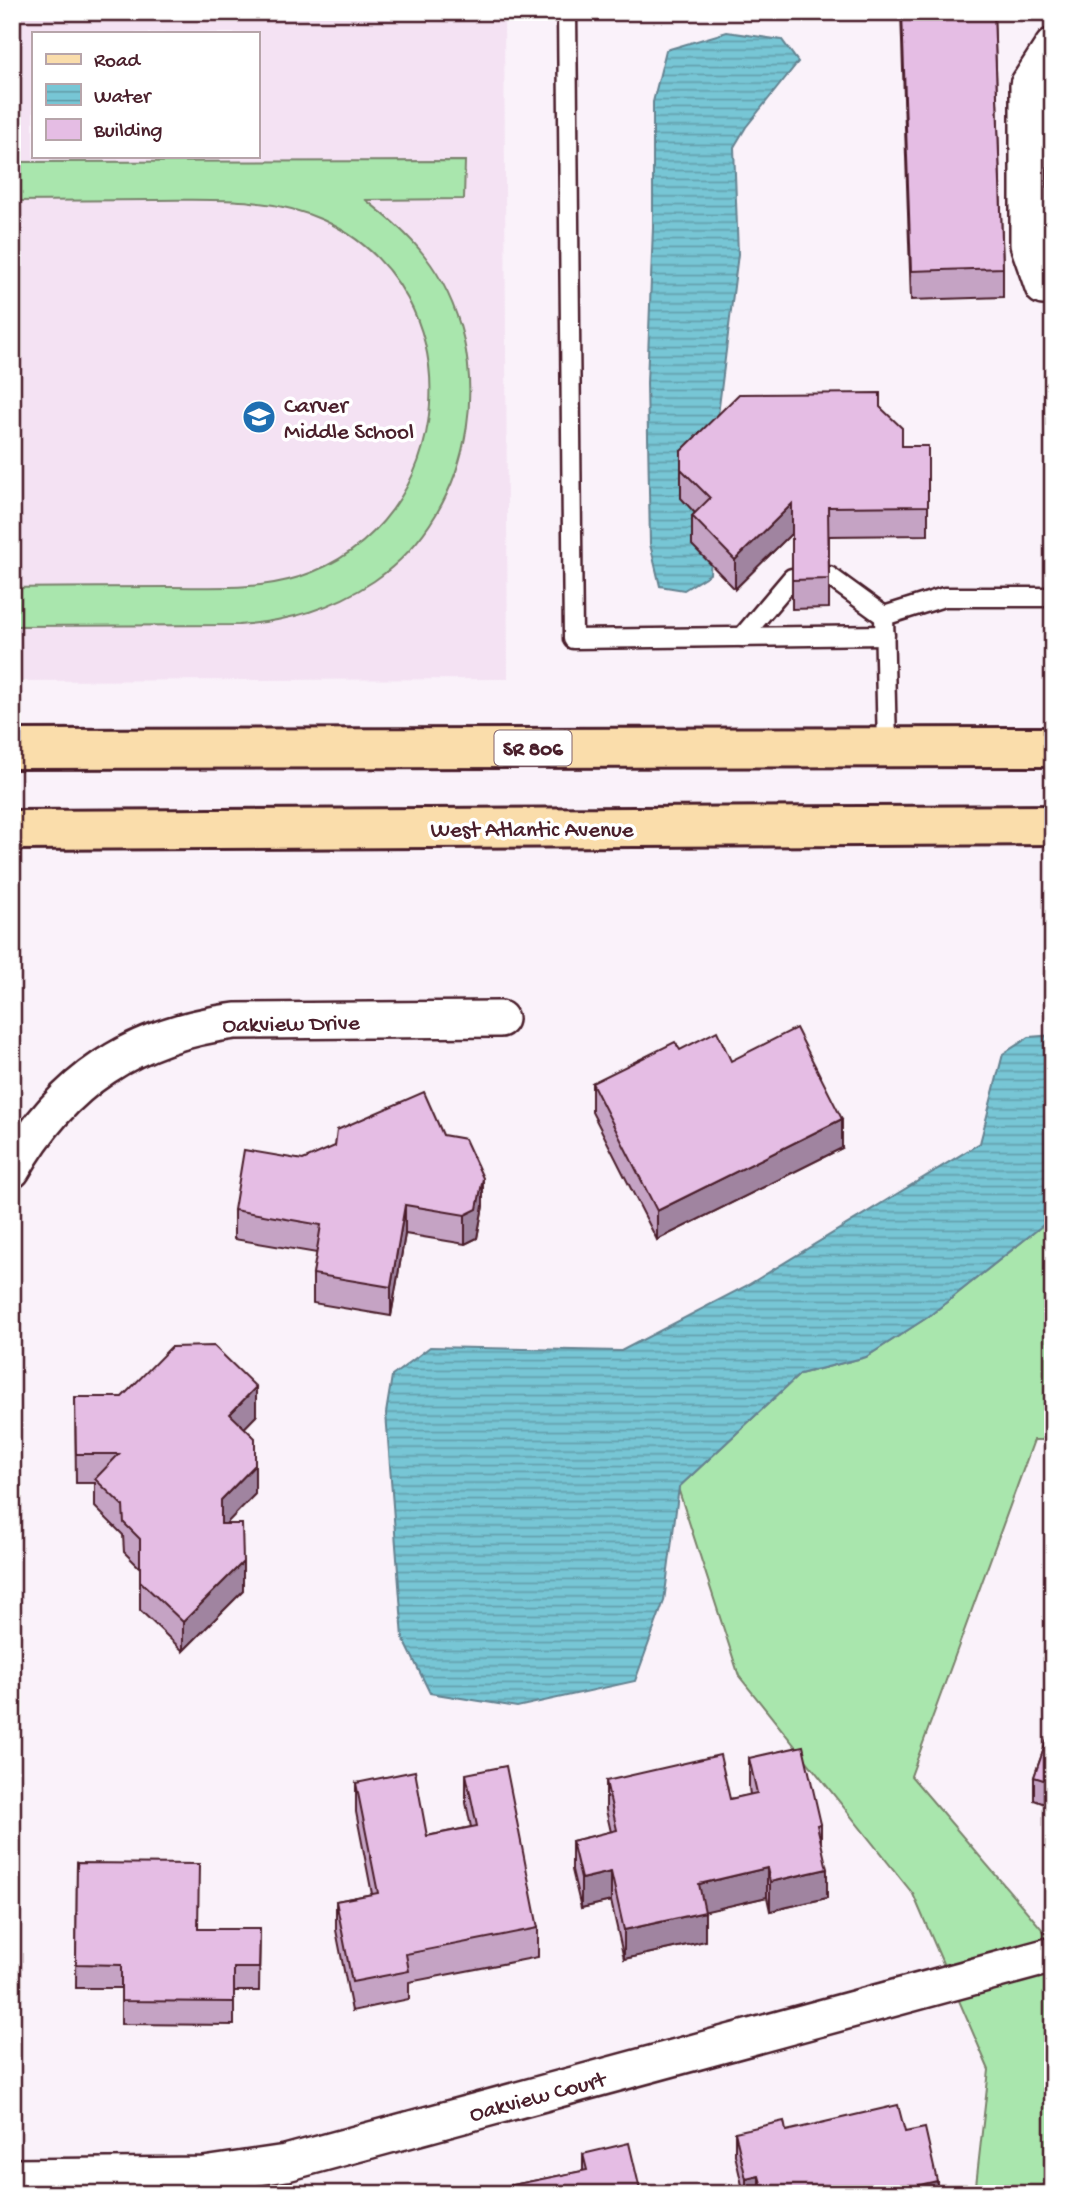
<svg xmlns="http://www.w3.org/2000/svg" width="1065" height="2206" font-family="'Gochi Hand',sans-serif">
	<style>
		.built { fill: #f4e2f3; fill-rule: evenodd }
		.grass { fill: #a9e6ad; stroke: #7a826c; stroke-width: 2 }
		.water { fill: url(#water-rules); stroke: #658391; stroke-width: 2 }
		.lines { fill: none; stroke-linecap: round; stroke-linejoin: round }
		.lane-casing { stroke: #4a1f2b; stroke-width: 23 }
		.street-casing { stroke: #4a1f2b; stroke-width: 40 }
		.primary-casing { stroke: #4a1f2b; stroke-width: 44 }
		.lane { stroke: #fff; stroke-width: 18 }
		.street { stroke: #fff; stroke-width: 35 }
		.primary { stroke: #faddab; stroke-width: 38 }
		.wall { fill: #c5a3c4; stroke: #4a1f2b; stroke-width: 2 }
		.shaded-wall { fill: #a084a0; stroke: #4a1f2b; stroke-width: 2 }
		.building { fill: #e5bde4; stroke: #4a1f2b; stroke-width: 2 }
		.labels { text-anchor: middle; stroke-width: 7; stroke-linejoin: round; paint-order: stroke }
		.shield { fill: #fff; stroke: #80626b; stroke-width: 2 }
		.shield-label { font-size: 21px; font-weight: bold; fill: #4a1f2b }
		.poi-label { font-size: 23px; fill: #4a1f2b; stroke: #fff; text-anchor: start }
		.street-label { font-size: 23px; fill: #4a1f2b; stroke: #fff }
	</style>
	<defs>
		<pattern id="water-rules" width="6" height="5" patternUnits="userSpaceOnUse" patternTransform="scale(1.75)"><rect width="6" height="5" fill="#77c6d5"/><path d="M0 2.5h6" fill="none" stroke="#64a0ad"/></pattern>
	</defs>
	<rect width="100%" height="100%" fill="#faf2fa"/>
	<filter id="ink" filterUnits="userSpaceOnUse"><feTurbulence type="fractalNoise" baseFrequency=".0143" numOctaves="2"/><feDisplacementMap in="SourceGraphic" scale="14" xChannelSelector="R" yChannelSelector="G"/><feConvolveMatrix kernelMatrix="1 2 1 2 8 2 1 2 1" color-interpolation-filters="sRGB"/></filter>
	<g filter="url(#ink)">
		<path class="built" d="M12 12H504L508 679 12 681ZM33 33H257V156H33Z"/>
		<g class="grass">
			<path d="M465 161 464 199 366 200C387 217 407 233 424 255 501 353 477 511 374 581 332 609 288 621 239 625L12 626V588C65 587 119 587 172 587 214 587 258 590 299 577 460 525 479 292 323 220 270 196 213 200 156 200 108 200 60 201 12 201V162Z"/>
			<path d="M1053 1217V1440H1034L911 1776 1053 1942V2194H975L989 2070 913 1894 739 1676 678 1488 800 1374 866 1357 928 1317Z"/>
		</g>
		<g class="water">
			<path d="M727 32 782 40 798 62 746 127 734 147 738 254 717 423 710 574 684 590 660 586 650 544 647 383 653 227V102L666 50Z"/>
			<path d="M1053 1035V1217L928 1317 866 1357 800 1374 679 1487 664 1601 635 1681 517 1707 430 1693 403 1638 386 1413 392 1376 430 1347 621 1351 748 1285 980 1143 1003 1054 1029 1037Z"/>
		</g>
		<g class="lines">
			<defs>
				<g id="lane">
					<path d="M567 12 573 639 885 635"/>
					<path d="M829 576 884 616"/>
					<path d="M742 637 792 578"/>
					<path d="M887 748 884 616 944 597H1053"/>
				</g>
				<g id="street">
					<path d="M1053 46 1028 85V244L1043 287H1053"/>
					<path d="M12 1170C62 1081 134 1034 235 1021L500 1019"/>
					<path d="M12 2177 204 2175 286 2163 1053 1955"/>
				</g>
				<g id="primary">
					<path d="M12 749 1053 747"/>
					<path d="M12 830 1053 825"/>
				</g>
			</defs>
			<use href="#lane" class="lane-casing"/>
			<use href="#street" class="street-casing"/>
			<use href="#primary" class="primary-casing"/>
			<use href="#lane" class="lane"/>
			<use href="#street" class="street"/>
			<use href="#primary" class="primary"/>
		</g>
		<g class="wall">
			<path d="M901 12H994L1003 268V297L911 300Z"/>
			<path d="M880 407 902 446H928V535L829 536V608L792 609V533L735 589 692 545V516L695 513 681 498V451Z"/>
			<path d="M680 1050 731 1061 842 1148 657 1240 592 1112V1083Z"/>
			<path d="M443 1135 483 1206 477 1238 465 1244 405 1234 391 1316 313 1303V1274L317 1253 234 1239V1210L303 1160Z"/>
			<path d="M75 1397H122L256 1416 244 1428 255 1494 225 1524 243 1591 183 1651 140 1610V1568L124 1552 123 1535 95 1507V1483H76Z"/>
			<path d="M1053 1723V1807L1034 1800V1777Z"/>
			<path d="M749 1758 821 1824V1844L827 1898 770 1911 767 1897 705 1911V1941L624 1959 611 1901 581 1908 572 1870V1841L611 1832 606 1810V1781L730 1799 750 1795 749 1787Z"/>
			<path d="M466 1774 538 1928V1957L409 1982V1999L352 2011 336 1930V1901L372 1894 356 1812V1783L427 1836 471 1827 466 1803Z"/>
			<path d="M77 1863 198 1929H260L259 1991H234V2025L121 2024V1988H76Z"/>
			<path d="M786 2131 937 2194H744L735 2155V2132Z"/>
			<path d="M583 2154 641 2194H482V2191L583 2171Z"/>
		</g>
		<g class="shaded-wall">
			<path d="M792 504V533L735 589V560Z"/>
			<path d="M842 1119V1148L657 1240V1211Z"/>
			<path d="M483 1178V1206L477 1238 465 1244V1215Z"/>
			<path d="M405 1205V1234L391 1316V1287Z"/>
			<path d="M256 1387V1416L230 1443V1414Z"/>
			<path d="M255 1465V1494L221 1529V1500Z"/>
			<path d="M243 1562V1591L183 1651V1622Z"/>
			<path d="M767 1868V1897L699 1913V1884Z"/>
			<path d="M827 1869V1898L770 1911V1882Z"/>
			<path d="M611 1872V1901L581 1908V1879Z"/>
			<path d="M705 1912V1941L624 1959V1930Z"/>
			<path d="M759 2176V2194H746V2179Z"/>
			<path d="M937 2181V2194H888V2192Z"/>
		</g>
		<g class="building">
			<path d="M902 12H994L1003 268 911 271Z"/>
			<path d="M880 393V407L902 428V446H928V506L828 507 829 579 792 580V504L735 560 692 516 710 498 681 469V451L739 394Z"/>
			<path d="M796 1028 842 1119 657 1211 592 1083 675 1042 680 1050 717 1031 731 1061Z"/>
			<path d="M424 1092 443 1135 465 1139 483 1178 477 1209 465 1215 405 1205 391 1287 313 1274 321 1225 234 1210 244 1150 303 1160 335 1146 337 1130Z"/>
			<path d="M214 1346 256 1387 230 1414 255 1438V1465L221 1500V1524H242L243 1562 183 1622 140 1581V1539L124 1523 123 1506 95 1479 119 1454H76L75 1397H122L171 1347Z"/>
			<path d="M1053 1723V1783L1034 1777Z"/>
			<path d="M803 1746 821 1824 817 1825 827 1869 770 1882 767 1868 699 1884 705 1912 624 1930 611 1872 581 1879 572 1841 617 1830 606 1781 720 1755 730 1799 757 1793 749 1758Z"/>
			<path d="M506 1766 538 1928 406 1954 409 1971 352 1982 336 1901 378 1893 356 1783 415 1771 427 1836 477 1826 466 1774Z"/>
			<path d="M77 1863 199 1864 198 1929H260L259 1968H234V2002L121 2001V1965L76 1964Z"/>
			<path d="M898 2105 905 2132 925 2128 937 2181 888 2192V2194H764L759 2176 746 2179 735 2132 784 2121 786 2131Z"/>
			<path d="M629 2143 641 2194H483L482 2191 587 2170 583 2154Z"/>
		</g>
	</g>
	<defs>
		<symbol id="school-disc" viewBox="-11 -11 22 22"><circle r="9.5" fill="#1f6fb2" stroke="#fff"/><path d="M0-5L7-2L0 1L-7-2ZM-4 1L0 2.5L4 1V4Q0 6-4 4Z" fill="#fff"/></symbol>
	</defs>
	<g fill-rule="evenodd">
		<use href="#school-disc" x="240" y="398" width="38" height="38"/>
	</g>
	<g class="labels">
		<rect class="shield" x="494.5" y="730.5" width="77" height="35" rx="5"/>
		<g class="shield-label">
			<text x="533" y="755">SR 806</text>
		</g>
		<g class="poi-label">
			<text x="284" y="412">Carver<tspan x="284" dy="26">Middle School</tspan></text>
		</g>
		<g class="street-label">
			<text x="532" y="836">West Atlantic Avenue</text>
			<text transform="translate(291 1022) rotate(-1)" y="8">Oakview Drive</text>
			<text transform="translate(537 2095) rotate(-15)" y="8">Oakview Court</text>
		</g>
	</g>
	<rect width="1065" height="2206" fill="none" stroke="#fff" stroke-width="42"/>
	<rect x="21" y="21" width="1023" height="2164" fill="none" stroke="#4a1f2b" stroke-width="2.5" filter="url(#ink)"/>
	<rect x="32" y="32" width="228" height="126" fill="#ffffff" stroke="#b7a5aa" stroke-width="2"/>
	<rect x="46" y="54" width="35" height="10" fill="#faddab" stroke="#b7a5aa" stroke-width="2"/>
	<text x="94" y="66" font-size="21" fill="#4a1f2b">Road</text>
	<rect x="46" y="84" width="35" height="21" fill="url(#water-rules)" stroke="#b7a5aa" stroke-width="2"/>
	<text x="94" y="102" font-size="21" fill="#4a1f2b">Water</text>
	<rect x="46" y="119" width="35" height="21" fill="#e5bde4" stroke="#b7a5aa" stroke-width="2"/>
	<text x="94" y="136" font-size="21" fill="#4a1f2b">Building</text>
</svg>
